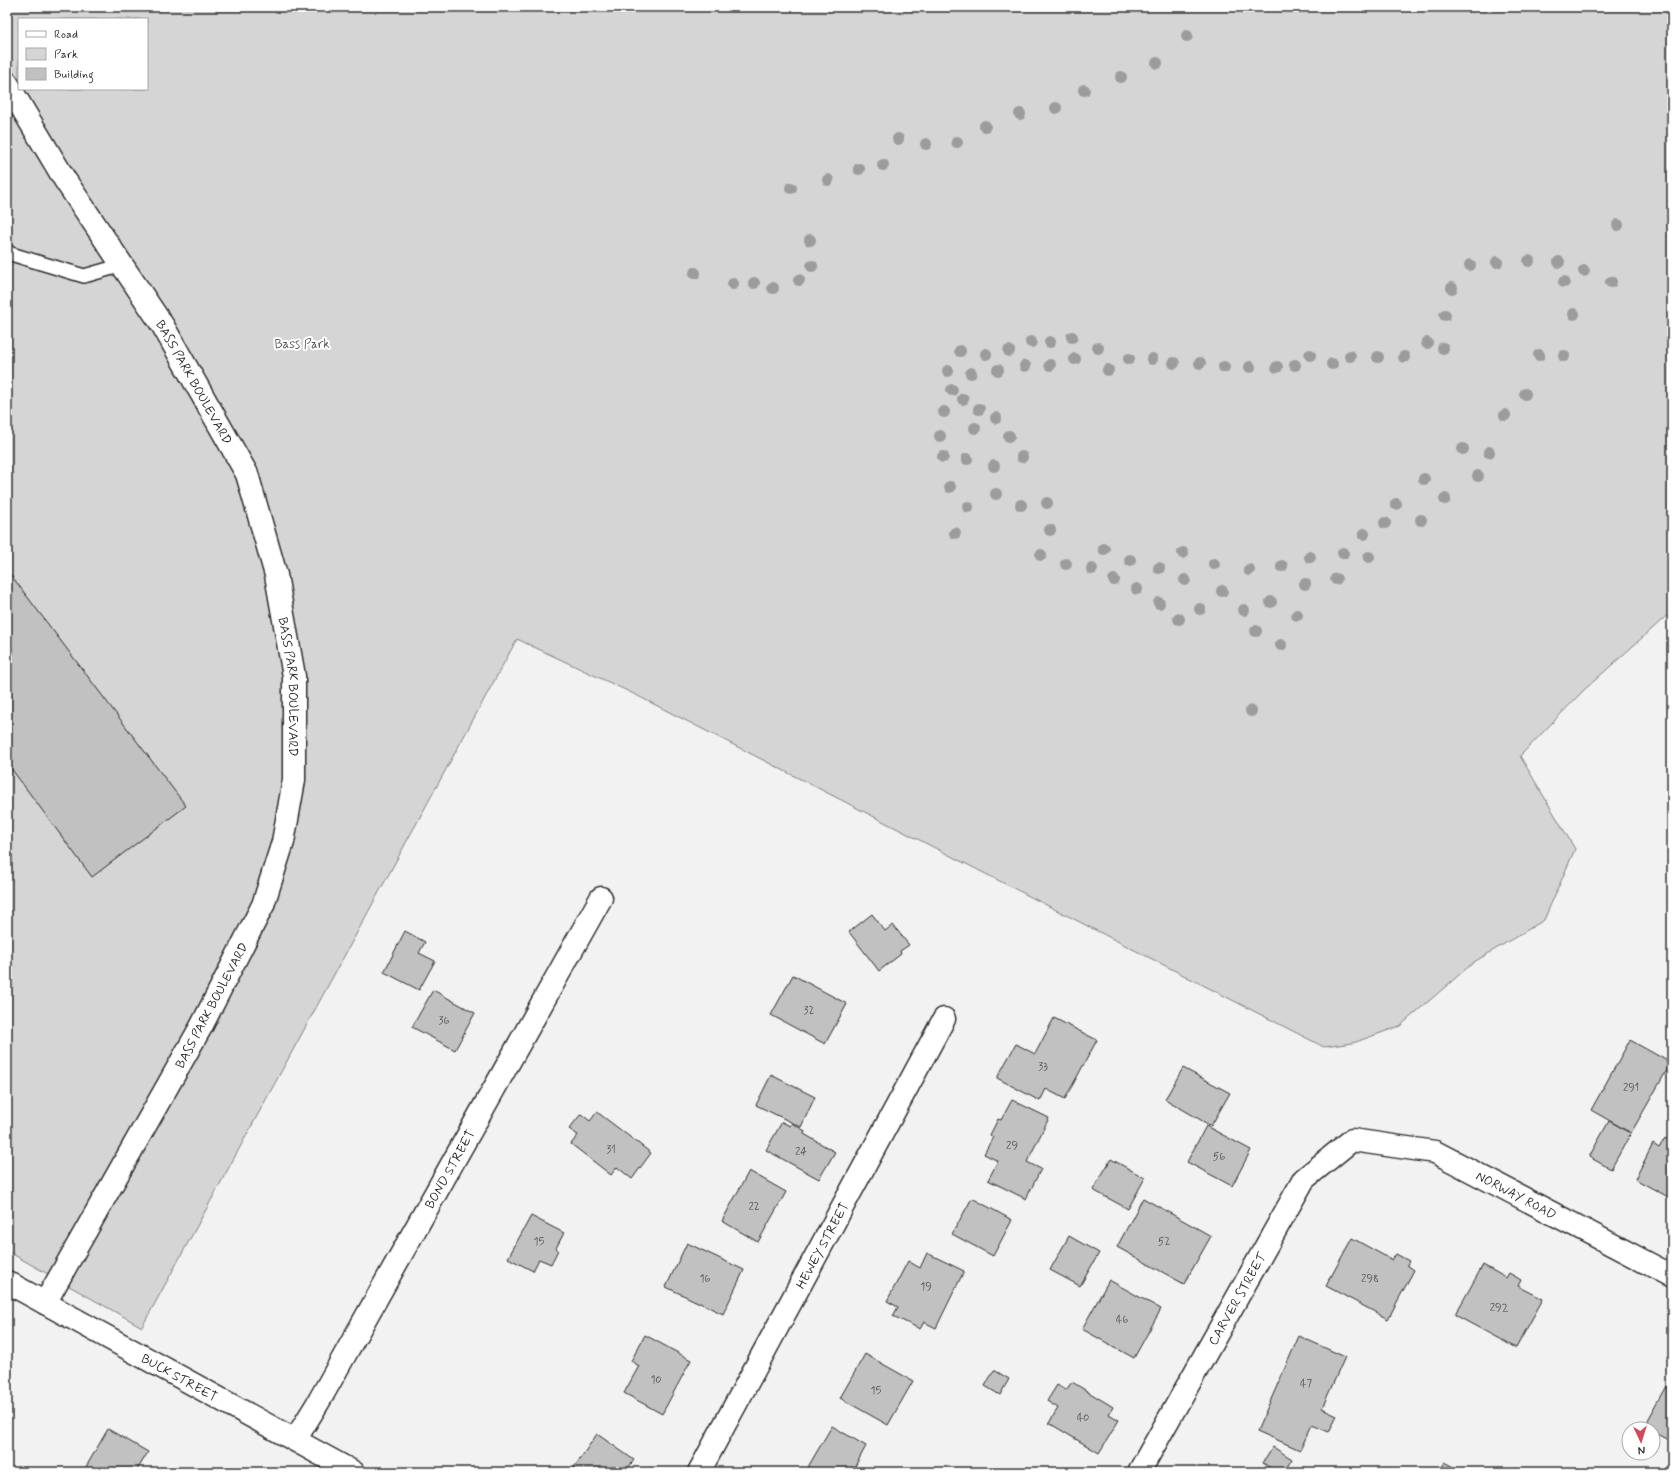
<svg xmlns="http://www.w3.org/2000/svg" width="1679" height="1479" font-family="Mynerve,sans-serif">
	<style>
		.green { fill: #d5d5d5; stroke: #808080; fill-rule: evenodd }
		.building { fill: #c1c1c1; stroke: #2b2b2b }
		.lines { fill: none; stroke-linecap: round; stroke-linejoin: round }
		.service-casing { stroke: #2b2b2b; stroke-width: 16 }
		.minor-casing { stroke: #2b2b2b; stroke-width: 25 }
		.service { stroke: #fff; stroke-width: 13 }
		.minor { stroke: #fff; stroke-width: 22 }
		.tree { fill: #9c9c9c }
		.labels { text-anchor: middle; stroke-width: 4; stroke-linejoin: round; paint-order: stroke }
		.number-label { font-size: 11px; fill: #505050 }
		.park-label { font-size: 13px; fill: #565656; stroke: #fff }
		.street-label { font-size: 13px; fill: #2b2b2b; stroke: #fff }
	</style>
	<rect width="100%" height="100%" fill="#f2f2f2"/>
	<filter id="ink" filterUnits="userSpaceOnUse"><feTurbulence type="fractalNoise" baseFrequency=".025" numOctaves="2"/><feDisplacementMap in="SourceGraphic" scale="8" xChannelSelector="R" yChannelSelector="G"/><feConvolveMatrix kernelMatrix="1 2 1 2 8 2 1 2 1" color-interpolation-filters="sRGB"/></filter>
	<g filter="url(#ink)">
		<path class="green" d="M7 7H1672V611L1584 690 1520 756 1575 849 1544 920 1474 962 1400 1026 1353 1043 1324 1047 636 695 517 639 142 1327 7 1251ZM19 19H147V89H19Z"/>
		<g class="building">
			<path d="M7 570 186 806 92 877 7 763Z"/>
			<path d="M872 914 885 931 893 925 909 945 900 951 901 954 879 971 849 932Z"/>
			<path d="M405 931 425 942 419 953 435 961 419 990 384 972Z"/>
			<path d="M793 975 847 1004 825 1044 771 1015Z"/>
			<path d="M433 990 475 1013 455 1050 412 1027Z"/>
			<path d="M1054 1018 1097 1040 1065 1099 1046 1089 1040 1101 997 1078 1016 1044 1035 1054Z"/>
			<path d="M1630 1040 1671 1063 1631 1133 1591 1110Z"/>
			<path d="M1183 1068 1230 1093 1211 1126 1165 1099Z"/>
			<path d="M771 1075 815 1097 801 1127 756 1105Z"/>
			<path d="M1012 1100 1049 1118 1027 1162 1041 1169 1026 1199 988 1180 998 1161 984 1154 993 1137 990 1135 998 1119 1001 1120Z"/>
			<path d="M597 1112 651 1153 632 1179 617 1167 611 1175 571 1144 578 1135 569 1129 581 1114 590 1121Z"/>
			<path d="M1609 1121 1631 1133 1611 1169 1589 1157Z"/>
			<path d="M782 1122 790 1126 792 1123 805 1131 804 1134 835 1152 819 1179 766 1150Z"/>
			<path d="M1206 1126 1251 1150 1232 1186 1187 1162Z"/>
			<path d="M1665 1138 1672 1142V1199L1635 1179 1653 1144 1659 1148Z"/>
			<path d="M1111 1159 1145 1178 1128 1209 1093 1190Z"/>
			<path d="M749 1171 786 1192 758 1242 722 1221Z"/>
			<path d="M972 1198 1012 1220 993 1256 952 1234Z"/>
			<path d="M1143 1198 1211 1236 1184 1284 1117 1247Z"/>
			<path d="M531 1216 564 1233 556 1248 558 1250 551 1264 539 1259 533 1271 508 1258Z"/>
			<path d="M1069 1236 1099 1253 1080 1286 1050 1270Z"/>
			<path d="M1352 1238 1392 1260 1396 1254 1409 1261 1407 1265 1414 1270 1388 1319 1326 1286Z"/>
			<path d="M687 1243 744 1270 723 1314 666 1287Z"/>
			<path d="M927 1253 964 1271 936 1328 924 1322 920 1329 893 1316 898 1307 887 1301 908 1261 920 1268Z"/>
			<path d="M1483 1265 1506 1278 1509 1273 1521 1280 1518 1286 1543 1299 1516 1348 1455 1315Z"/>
			<path d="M1109 1280 1161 1309 1134 1358 1082 1329Z"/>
			<path d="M645 1335 691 1360 662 1414 624 1393 639 1366 631 1361Z"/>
			<path d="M1299 1336 1345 1357 1322 1408 1337 1415 1329 1432 1312 1425 1300 1450 1257 1431Z"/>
			<path d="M865 1354 913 1381 888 1425 840 1398Z"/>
			<path d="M994 1370 1009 1379 1000 1395 985 1386Z"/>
			<path d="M1072 1382 1113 1407 1109 1414 1119 1420 1099 1453 1049 1423 1058 1408 1047 1401 1057 1385 1066 1390Z"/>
			<path d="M1667 1386 1672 1388V1442L1653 1432V1429L1644 1427Z"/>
			<path d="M832 1426 866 1446 852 1472H805Z"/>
			<path d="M108 1429 148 1452 136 1472H83Z"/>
			<path d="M597 1434 634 1460 625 1472H571Z"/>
			<path d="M1273 1447 1292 1459 1284 1472H1277L1263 1463Z"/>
			<path d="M1445 1462 1464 1472H1439Z"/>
		</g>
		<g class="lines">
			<defs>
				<path id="service" d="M7 251 11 254 84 276 123 265"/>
				<g id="minor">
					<path id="s1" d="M7 83 65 180 163 326 247 474 276 575 294 676V780L283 842 263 905 202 1025 45 1303"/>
					<path id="s2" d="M7 1282 353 1472"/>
					<path id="s3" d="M295 1440 319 1401 601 898"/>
					<path id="s4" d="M699 1472 944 1019"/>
					<path id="s5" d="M1139 1472 1304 1179 1352 1140 1435 1152 1672 1276"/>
				</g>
			</defs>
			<use href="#service" class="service-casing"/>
			<use href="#minor" class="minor-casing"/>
			<use href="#service" class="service"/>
			<use href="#minor" class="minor"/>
		</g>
		<g class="tree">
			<circle cx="1187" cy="36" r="6"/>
			<circle cx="1157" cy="63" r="6"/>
			<circle cx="1121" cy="77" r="6"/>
			<circle cx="1084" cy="90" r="6"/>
			<circle cx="1056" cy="108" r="6"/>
			<circle cx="1020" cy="114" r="6"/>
			<circle cx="985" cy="126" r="6"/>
			<circle cx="898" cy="139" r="6"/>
			<circle cx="957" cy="142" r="6"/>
			<circle cx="926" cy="144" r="6"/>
			<circle cx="883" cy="165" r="6"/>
			<circle cx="859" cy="169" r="6"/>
			<circle cx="828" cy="180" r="6"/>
			<circle cx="791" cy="188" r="6"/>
			<circle cx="1618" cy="225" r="6"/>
			<circle cx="810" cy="240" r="6"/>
			<circle cx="1529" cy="261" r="6"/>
			<circle cx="1497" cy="262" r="6"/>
			<circle cx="1559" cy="262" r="6"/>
			<circle cx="1470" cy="265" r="6"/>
			<circle cx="812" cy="266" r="6"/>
			<circle cx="1584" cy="271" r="6"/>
			<circle cx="695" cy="273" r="6"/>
			<circle cx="799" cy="280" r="6"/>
			<circle cx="1564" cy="282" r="6"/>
			<circle cx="1611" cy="282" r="6"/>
			<circle cx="754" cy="283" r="6"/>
			<circle cx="733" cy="284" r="6"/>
			<circle cx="773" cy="288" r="6"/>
			<circle cx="1452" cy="288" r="6"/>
			<circle cx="1574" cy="314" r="6"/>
			<circle cx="1445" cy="315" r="6"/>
			<circle cx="1072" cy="337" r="6"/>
			<circle cx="1031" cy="342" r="6"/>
			<circle cx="1050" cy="342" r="6"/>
			<circle cx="1427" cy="343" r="6"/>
			<circle cx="1098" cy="348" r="6"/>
			<circle cx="1443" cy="348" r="6"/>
			<circle cx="960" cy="351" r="6"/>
			<circle cx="1009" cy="351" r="6"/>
			<circle cx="986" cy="354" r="6"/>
			<circle cx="1310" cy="355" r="6"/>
			<circle cx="1539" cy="355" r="6"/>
			<circle cx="1350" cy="356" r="6"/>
			<circle cx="1564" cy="356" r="6"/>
			<circle cx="1378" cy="357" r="6"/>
			<circle cx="1404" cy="357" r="6"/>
			<circle cx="1075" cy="359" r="6"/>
			<circle cx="1129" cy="359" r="6"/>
			<circle cx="1152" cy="359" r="6"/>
			<circle cx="1174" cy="363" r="6"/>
			<circle cx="1200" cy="363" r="6"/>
			<circle cx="1332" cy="364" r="6"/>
			<circle cx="1050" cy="365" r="6"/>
			<circle cx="1295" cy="365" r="6"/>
			<circle cx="1025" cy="366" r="6"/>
			<circle cx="1224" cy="367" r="6"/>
			<circle cx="1250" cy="367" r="6"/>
			<circle cx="1277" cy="367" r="6"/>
			<circle cx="998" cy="370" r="6"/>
			<circle cx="1108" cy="370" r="6"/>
			<circle cx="948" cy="371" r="6"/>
			<circle cx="971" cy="373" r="6"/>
			<circle cx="952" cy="390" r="6"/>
			<circle cx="1525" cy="394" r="6"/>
			<circle cx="963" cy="399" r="6"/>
			<circle cx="979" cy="409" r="6"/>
			<circle cx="944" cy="412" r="6"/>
			<circle cx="1505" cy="415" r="6"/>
			<circle cx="996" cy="418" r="6"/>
			<circle cx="975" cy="428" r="6"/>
			<circle cx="940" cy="436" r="6"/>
			<circle cx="1009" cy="436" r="6"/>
			<circle cx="1463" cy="449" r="6"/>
			<circle cx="1489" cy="452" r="6"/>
			<circle cx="943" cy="457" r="6"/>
			<circle cx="1022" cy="457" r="6"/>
			<circle cx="967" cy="459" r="6"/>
			<circle cx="994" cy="466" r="6"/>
			<circle cx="1478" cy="476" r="6"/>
			<circle cx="1424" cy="479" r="6"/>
			<circle cx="950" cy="487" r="6"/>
			<circle cx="996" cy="494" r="6"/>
			<circle cx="1445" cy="499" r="6"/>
			<circle cx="1047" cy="503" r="6"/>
			<circle cx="1396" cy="504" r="6"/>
			<circle cx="1021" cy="505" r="6"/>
			<circle cx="968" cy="507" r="6"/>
			<circle cx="1421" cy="520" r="6"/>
			<circle cx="1385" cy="523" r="6"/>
			<circle cx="1050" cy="530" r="6"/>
			<circle cx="955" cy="533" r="6"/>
			<circle cx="1364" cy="534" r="6"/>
			<circle cx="1104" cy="549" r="6"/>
			<circle cx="1183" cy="553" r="6"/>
			<circle cx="1343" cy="553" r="6"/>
			<circle cx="1041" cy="555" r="6"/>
			<circle cx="1310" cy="557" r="6"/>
			<circle cx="1369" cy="557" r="6"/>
			<circle cx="1130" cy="560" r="6"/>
			<circle cx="1066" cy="564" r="6"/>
			<circle cx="1214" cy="564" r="6"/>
			<circle cx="1282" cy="566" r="6"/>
			<circle cx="1159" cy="568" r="6"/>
			<circle cx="1092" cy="569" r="6"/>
			<circle cx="1249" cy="570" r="6"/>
			<circle cx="1336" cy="579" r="6"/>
			<circle cx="1114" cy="580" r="6"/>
			<circle cx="1185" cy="580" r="6"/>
			<circle cx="1305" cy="584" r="6"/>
			<circle cx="1137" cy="589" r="6"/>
			<circle cx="1222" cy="591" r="6"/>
			<circle cx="1271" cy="602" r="6"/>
			<circle cx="1159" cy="603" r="6"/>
			<circle cx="1200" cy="609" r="6"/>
			<circle cx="1244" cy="610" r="6"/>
			<circle cx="1297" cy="615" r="6"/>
			<circle cx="1179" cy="619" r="6"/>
			<circle cx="1256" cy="631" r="6"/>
			<circle cx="1281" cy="645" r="6"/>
			<circle cx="1251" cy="711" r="6"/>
		</g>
	</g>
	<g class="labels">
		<g class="number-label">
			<text x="809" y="1014">32</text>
			<text x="444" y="1024">36</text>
			<text x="1043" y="1070">33</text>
			<text x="1631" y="1091">291</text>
			<text x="1012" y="1149">29</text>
			<text x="611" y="1153">31</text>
			<text x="801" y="1155">24</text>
			<text x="1219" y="1160">56</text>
			<text x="754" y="1210">22</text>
			<text x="539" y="1245">15</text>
			<text x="1164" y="1245">52</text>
			<text x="705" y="1282">16</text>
			<text x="1370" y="1282">298</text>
			<text x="926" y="1290">19</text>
			<text x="1499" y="1311">292</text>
			<text x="1122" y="1323">46</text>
			<text x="656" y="1383">10</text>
			<text x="1306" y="1387">47</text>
			<text x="876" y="1394">15</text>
			<text x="1083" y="1421">40</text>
		</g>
		<g class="park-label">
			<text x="302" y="348">Bass Park</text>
		</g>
		<g class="street-label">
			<text dy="5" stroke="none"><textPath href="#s1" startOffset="353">BASS PARK BOULEVARD</textPath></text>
			<text dy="5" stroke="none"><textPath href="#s1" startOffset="677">BASS PARK BOULEVARD</textPath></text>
			<text transform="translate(211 1005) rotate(-62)" y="5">BASS PARK BOULEVARD</text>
			<text dy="5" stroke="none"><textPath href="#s3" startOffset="312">BOND STREET</textPath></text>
			<text dy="5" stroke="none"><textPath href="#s5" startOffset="574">NORWAY ROAD</textPath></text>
			<text dy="5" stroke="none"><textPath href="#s4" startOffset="258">HEWEY STREET</textPath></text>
			<text dy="5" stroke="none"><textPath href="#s5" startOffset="199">CARVER STREET</textPath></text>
			<text dy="5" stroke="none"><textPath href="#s2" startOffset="197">BUCK STREET</textPath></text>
		</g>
	</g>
	<rect width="1679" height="1479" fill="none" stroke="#fff" stroke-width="24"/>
	<rect x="12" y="12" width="1655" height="1455" fill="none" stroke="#2b2b2b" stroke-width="1.5" filter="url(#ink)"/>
	<rect x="18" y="18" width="130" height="72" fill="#ffffff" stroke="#aaaaaa"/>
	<rect x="26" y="31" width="20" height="6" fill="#ffffff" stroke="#aaaaaa"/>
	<text x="54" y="38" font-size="12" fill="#2b2b2b">Road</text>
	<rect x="26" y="48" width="20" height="12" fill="#d5d5d5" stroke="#aaaaaa"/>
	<text x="54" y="58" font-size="12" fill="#2b2b2b">Park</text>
	<rect x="26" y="68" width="20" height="12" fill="#c1c1c1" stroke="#aaaaaa"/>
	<text x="54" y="78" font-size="12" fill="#2b2b2b">Building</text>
	<g transform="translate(1641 1441) rotate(176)"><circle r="19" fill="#ffffff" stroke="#aaaaaa"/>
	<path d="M0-3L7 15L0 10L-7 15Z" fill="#d1495b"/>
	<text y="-6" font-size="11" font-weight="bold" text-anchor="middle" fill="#2b2b2b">N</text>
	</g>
</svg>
